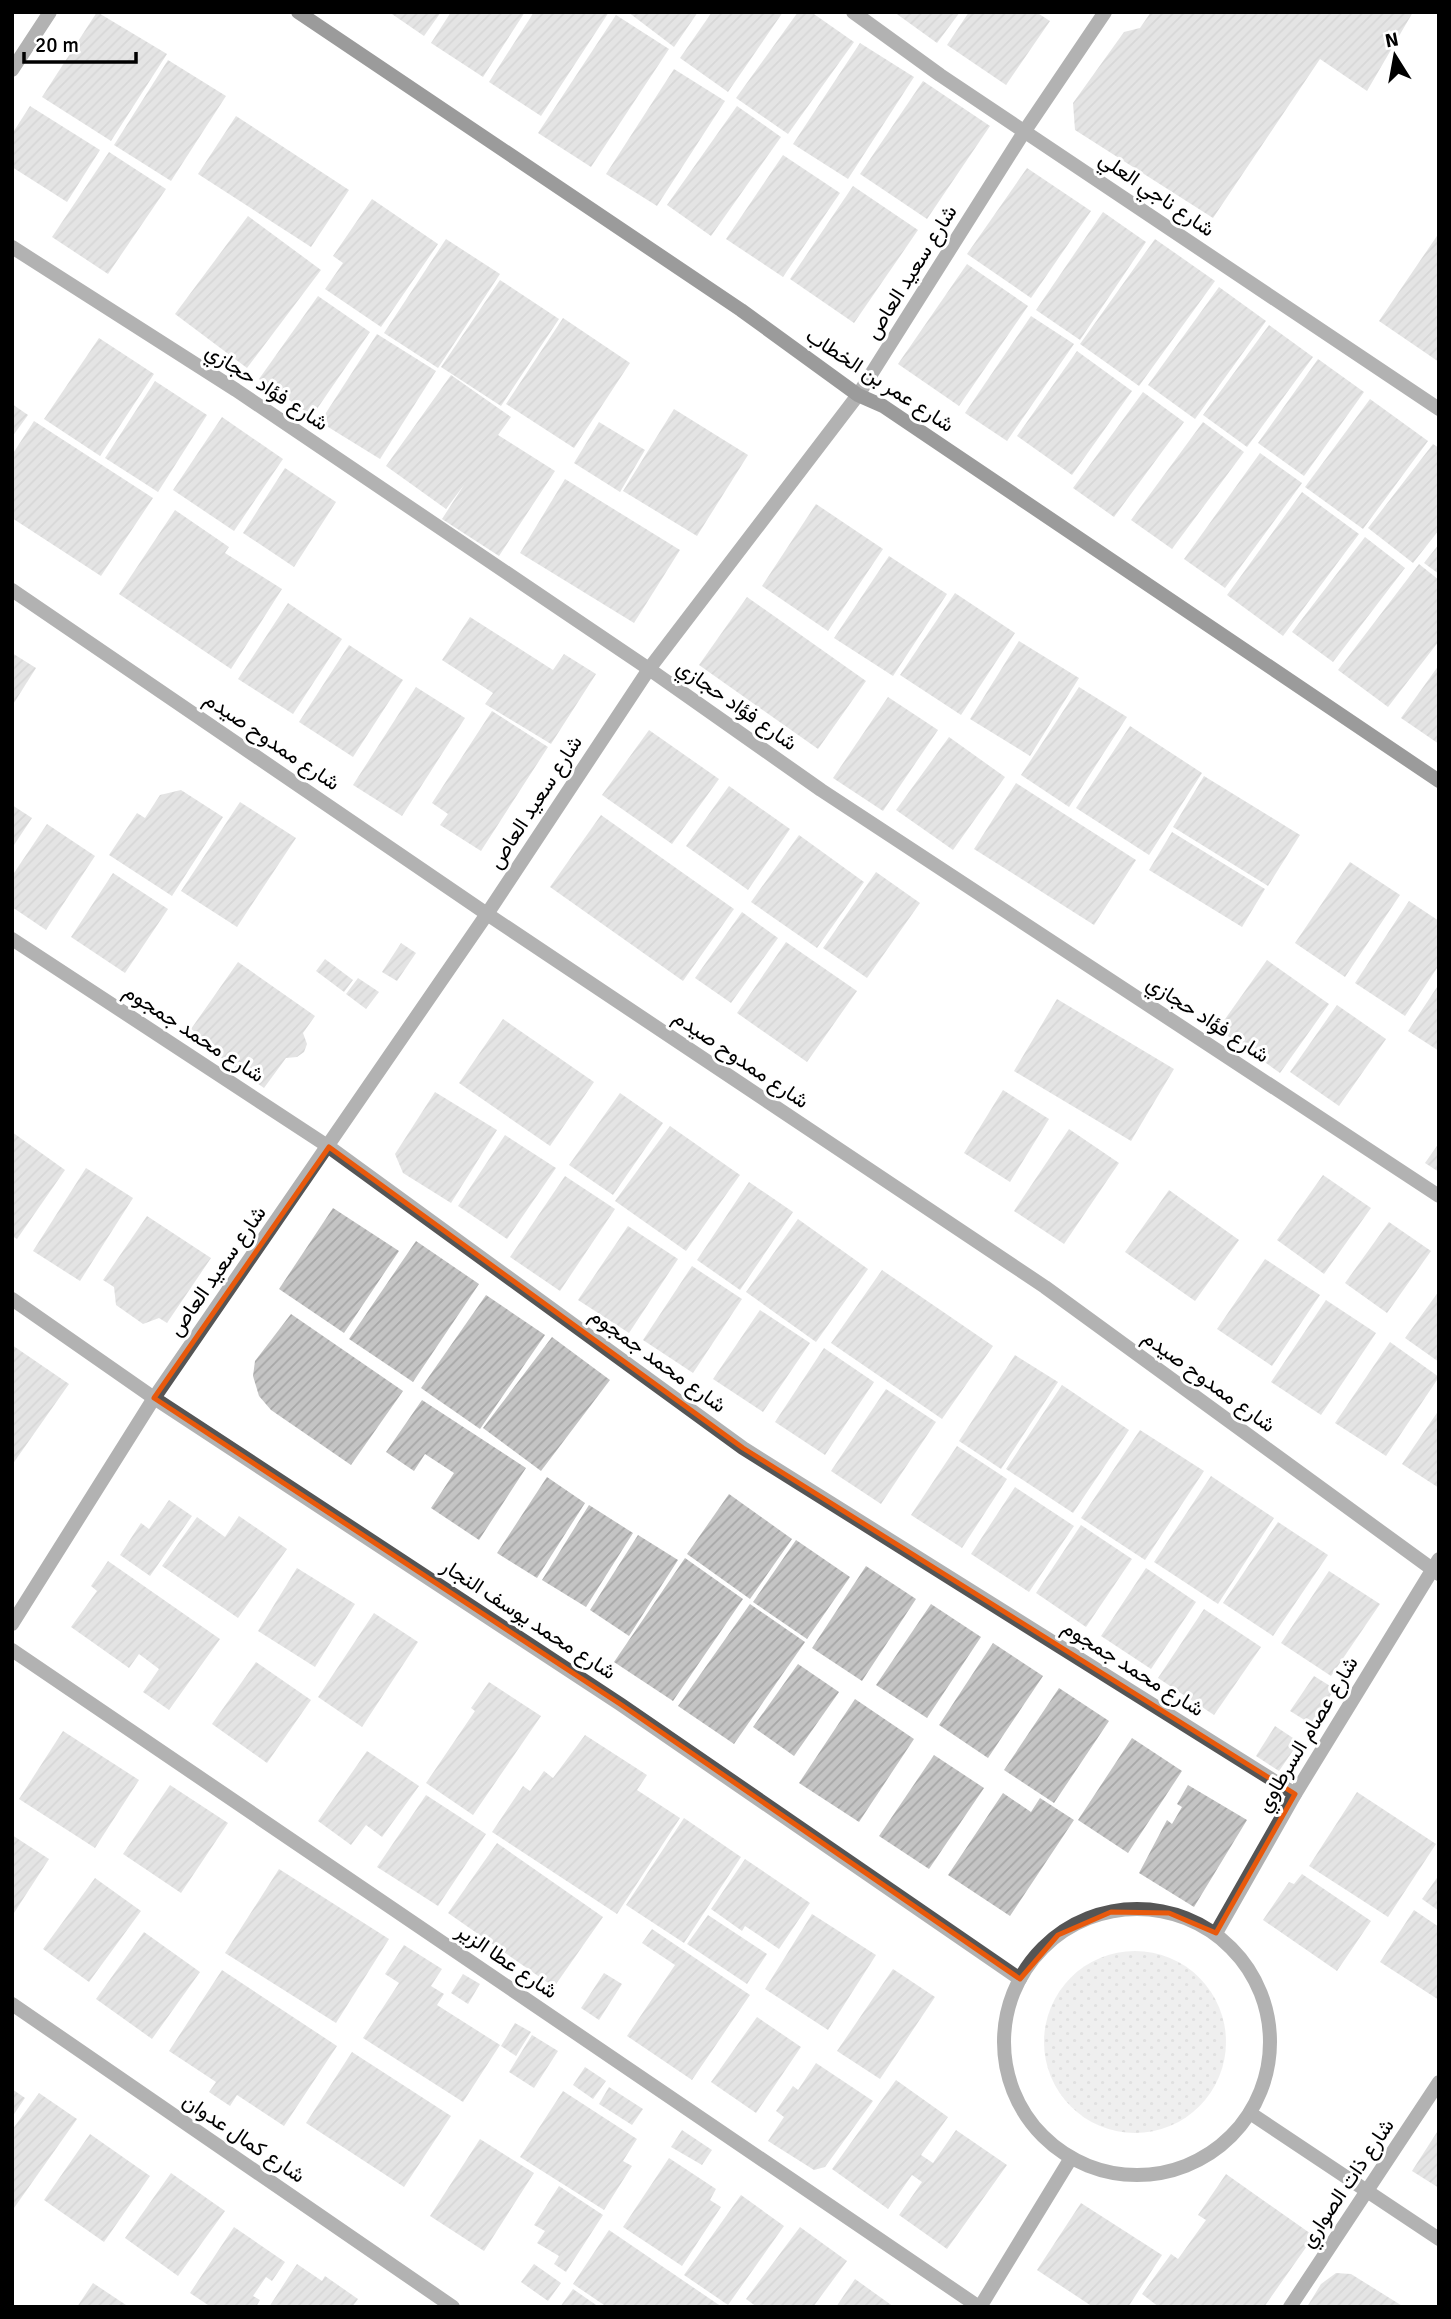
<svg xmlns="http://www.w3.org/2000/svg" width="1451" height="2319" font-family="Signika,Vazirmatn,sans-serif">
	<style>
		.park { fill: url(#park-dots) }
		.building { fill: url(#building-hatch) }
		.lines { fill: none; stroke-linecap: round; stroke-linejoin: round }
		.lane { stroke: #555; stroke-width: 14 }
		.street { stroke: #555; stroke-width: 14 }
		.secondary { stroke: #222; stroke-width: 14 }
		.marked { fill: none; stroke: #e8590c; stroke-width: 5; stroke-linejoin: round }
		.labels { text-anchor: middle; stroke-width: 6; stroke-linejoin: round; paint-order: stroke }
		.street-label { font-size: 21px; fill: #000; stroke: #fff }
	</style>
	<defs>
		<pattern id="park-dots" width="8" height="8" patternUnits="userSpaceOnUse" patternTransform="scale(1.75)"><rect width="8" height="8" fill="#dcdcdc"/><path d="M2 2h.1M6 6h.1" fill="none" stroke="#bbb" stroke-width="1.8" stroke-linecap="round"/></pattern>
		<pattern id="building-hatch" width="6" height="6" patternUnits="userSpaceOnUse" patternTransform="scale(1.75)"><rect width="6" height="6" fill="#c4c4c4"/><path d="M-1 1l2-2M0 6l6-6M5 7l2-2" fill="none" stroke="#a7a7a7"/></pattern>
	</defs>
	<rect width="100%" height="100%" fill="#fff"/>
	<circle class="park" cx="1135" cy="2042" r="91"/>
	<g class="building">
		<path d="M97 12 167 54 111 141 42 97Z"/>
		<path d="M389 12H441L424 36Z"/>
		<path d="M451 12H525L483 77 431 43Z"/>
		<path d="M534 12H609L541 116 489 82Z"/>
		<path d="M628 12H698L674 47Z"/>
		<path d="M712 12H783L728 92 680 58Z"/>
		<path d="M798 12H811L854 42 788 134 736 98Z"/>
		<path d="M894 12H960L937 43Z"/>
		<path d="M969 12H1036L1050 21 1006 85 947 45Z"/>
		<path d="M1151 12H1413L1367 91 1320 59 1213 218 1075 130 1073 103 1124 32 1140 28Z"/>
		<path d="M616 15 669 49 591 167 538 133Z"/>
		<path d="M860 43 914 77 848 179 793 144Z"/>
		<path d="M168 60 226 96 171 181 114 145Z"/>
		<path d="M674 69 725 101 657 206 606 174Z"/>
		<path d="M923 81 990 126 927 219 860 174Z"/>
		<path d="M30 106 100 150 67 202 12 167V134Z"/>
		<path d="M737 106 781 137 711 236 667 205Z"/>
		<path d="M236 116 349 190 311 247 198 174Z"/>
		<path d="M109 152 166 189 108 274 52 237Z"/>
		<path d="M783 155 840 193 783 277 726 239Z"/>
		<path d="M1027 168 1091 211 1031 298 967 254Z"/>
		<path d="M853 186 918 230 854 323 790 279Z"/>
		<path d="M372 199 438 244 381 327 325 289 343 263 333 256Z"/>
		<path d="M1103 212 1146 242 1080 340 1036 310Z"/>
		<path d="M248 216 321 270 247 368 175 314Z"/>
		<path d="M1439 233V362L1379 321Z"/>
		<path d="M446 239 500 274 438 368 384 333Z"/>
		<path d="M1155 239 1215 281 1139 386 1080 344Z"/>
		<path d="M967 264 1028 306 959 406 898 364Z"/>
		<path d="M500 280 559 319 501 406 441 367Z"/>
		<path d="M1219 287 1266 321 1195 419 1148 385Z"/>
		<path d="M318 296 370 332 312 416 259 379Z"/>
		<path d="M1031 316 1074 344 1007 441 965 413Z"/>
		<path d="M563 318 630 363 574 448 506 404Z"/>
		<path d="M1269 325 1313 357 1247 447 1203 415Z"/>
		<path d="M377 334 436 371 380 459 320 422Z"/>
		<path d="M99 338 154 374 100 456 44 419Z"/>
		<path d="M1077 351 1132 391 1072 475 1017 436Z"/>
		<path d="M1318 359 1364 392 1304 476 1258 443Z"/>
		<path d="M451 375 511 417 498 435 555 471 499 556 442 519 464 485 446 509 386 466Z"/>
		<path d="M155 381 207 415 158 492 105 458Z"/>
		<path d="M1143 392 1184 422 1114 517 1073 488Z"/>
		<path d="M1370 399 1428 441 1363 529 1305 487Z"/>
		<path d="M12 404 28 415 12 437Z"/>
		<path d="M674 409 748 455 697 536 623 491Z"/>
		<path d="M222 417 283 459 234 531 173 490Z"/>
		<path d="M34 421 153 498 101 576 12 518V455Z"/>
		<path d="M599 422 645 450 620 492 574 463Z"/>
		<path d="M1203 422 1244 452 1172 549 1131 520Z"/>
		<path d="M1433 444 1439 448V530L1413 563 1368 528Z"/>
		<path d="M1260 453 1302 483 1225 588 1184 559Z"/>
		<path d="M285 468 336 502 294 567 243 533Z"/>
		<path d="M565 479 680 550 634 623 520 553Z"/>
		<path d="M1302 492 1359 534 1283 636 1227 595Z"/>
		<path d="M816 504 883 549 828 631 762 586Z"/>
		<path d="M175 510 229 547 225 553 282 589 231 669 119 594Z"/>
		<path d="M1365 537 1405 568 1333 662 1292 632Z"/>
		<path d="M1439 544V574L1424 563Z"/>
		<path d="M889 556 947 594 893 676 834 638Z"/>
		<path d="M1419 564 1439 580V641L1388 707 1338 670Z"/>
		<path d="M955 593 1015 633 961 715 900 675Z"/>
		<path d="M747 597 866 681 818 749 699 665Z"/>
		<path d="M288 603 342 639 293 714 238 679Z"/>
		<path d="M470 617 553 670 564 654 596 674 551 744 485 704 493 693 442 660Z"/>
		<path d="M1019 641 1079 678 1030 756 970 719Z"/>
		<path d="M349 645 403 680 353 757 299 722Z"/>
		<path d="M12 653 36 668 12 706Z"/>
		<path d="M1439 665V744L1401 718Z"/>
		<path d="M416 687 465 718 402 816 353 785Z"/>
		<path d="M1079 687 1127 717 1069 807 1021 775Z"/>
		<path d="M888 697 938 730 883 811 833 778Z"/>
		<path d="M492 711 548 747 481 851 440 825 448 814 432 803Z"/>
		<path d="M1130 726 1202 773 1149 855 1076 808Z"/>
		<path d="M649 730 719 779 672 844 602 795Z"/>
		<path d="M949 737 1005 777 953 850 896 810Z"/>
		<path d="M1204 776 1300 835 1268 886 1173 827Z"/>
		<path d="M1016 783 1136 860 1094 925 974 849Z"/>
		<path d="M729 786 790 829 748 890 686 846Z"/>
		<path d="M181 790 223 817 172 896 109 855 137 813 145 818 160 795Z"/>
		<path d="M240 802 296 838 237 927 181 891Z"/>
		<path d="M12 805 32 818 12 848Z"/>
		<path d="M601 815 734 909 683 981 550 887Z"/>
		<path d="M47 824 95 856 46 930 12 907V876Z"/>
		<path d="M1172 832 1265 889 1242 927 1149 870Z"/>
		<path d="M799 835 864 882 817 948 751 902Z"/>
		<path d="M1350 862 1400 895 1345 977 1295 943Z"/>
		<path d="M876 872 920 903 867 978 823 948Z"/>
		<path d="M113 873 168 909 125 973 71 937Z"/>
		<path d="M1409 901 1439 921V965L1405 1016 1355 983Z"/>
		<path d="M742 912 778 938 731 1003 695 978Z"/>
		<path d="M786 942 857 991 807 1062 737 1013Z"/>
		<path d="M401 943 416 953 397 981 382 972Z"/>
		<path d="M325 959 353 980 344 992 316 971Z"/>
		<path d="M1267 960 1329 1004 1280 1073 1218 1029Z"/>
		<path d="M238 962 315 1016 303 1033 307 1044 304 1052 297 1057 286 1058 264 1088 196 1040 200 1035 191 1029Z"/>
		<path d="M358 978 379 992 366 1009 346 994Z"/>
		<path d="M1439 984V1051L1408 1031Z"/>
		<path d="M1057 999 1174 1069 1131 1141 1014 1071Z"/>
		<path d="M1337 1005 1386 1039 1339 1106 1290 1072Z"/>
		<path d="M503 1019 594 1082 550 1146 459 1083Z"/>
		<path d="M1003 1090 1049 1119 1010 1182 964 1153Z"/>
		<path d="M435 1092 497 1130 451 1203 403 1173 395 1154Z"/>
		<path d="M620 1093 663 1123 613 1195 569 1165Z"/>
		<path d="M670 1126 740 1175 686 1251 615 1201Z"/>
		<path d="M1069 1129 1119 1163 1064 1244 1014 1211Z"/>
		<path d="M12 1132 65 1170 17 1239 12 1236Z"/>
		<path d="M505 1135 556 1168 507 1239 458 1206Z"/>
		<path d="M1439 1143V1172L1425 1163Z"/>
		<path d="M86 1168 133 1198 80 1281 33 1251Z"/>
		<path d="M1323 1175 1371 1208 1324 1274 1277 1240Z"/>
		<path d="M565 1176 615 1209 560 1291 510 1257Z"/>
		<path d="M749 1182 793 1212 740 1290 697 1260Z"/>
		<path d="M1169 1190 1239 1240 1195 1301 1125 1252Z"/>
		<path d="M333 1208 399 1251 344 1333 279 1289Z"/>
		<path d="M147 1216 211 1258 167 1323 159 1318 143 1324 116 1305 114 1287 103 1280Z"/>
		<path d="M798 1219 868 1269 816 1342 746 1292Z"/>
		<path d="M1389 1222 1431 1251 1387 1313 1345 1283Z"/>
		<path d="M628 1226 678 1259 629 1333 578 1300Z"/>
		<path d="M416 1241 479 1284 413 1382 349 1339Z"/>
		<path d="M1265 1259 1320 1295 1272 1366 1217 1329Z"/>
		<path d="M692 1266 742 1299 693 1373 643 1340Z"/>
		<path d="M882 1270 993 1346 942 1419 831 1343Z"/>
		<path d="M1439 1291V1362L1405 1338Z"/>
		<path d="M486 1295 545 1335 480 1429 421 1388Z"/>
		<path d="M1326 1300 1376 1333 1321 1415 1271 1382Z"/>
		<path d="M760 1310 810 1343 763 1412 713 1379Z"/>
		<path d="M291 1314 403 1391 351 1465 271 1410 259 1396 253 1376 255 1361Z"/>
		<path d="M552 1337 610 1380 541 1471 483 1428Z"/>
		<path d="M1390 1342 1439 1377 1386 1456 1335 1423Z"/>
		<path d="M12 1345 69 1384 12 1465Z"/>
		<path d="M824 1348 874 1382 825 1455 775 1422Z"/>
		<path d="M1015 1355 1058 1382 1001 1469 959 1441Z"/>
		<path d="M1062 1385 1129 1430 1073 1513 1006 1469Z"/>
		<path d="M886 1389 936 1422 881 1504 831 1471Z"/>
		<path d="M422 1400 526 1468 479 1540 431 1508 454 1473 425 1454 414 1471 386 1452Z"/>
		<path d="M1439 1410V1488L1402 1464Z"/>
		<path d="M1140 1430 1204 1471 1145 1560 1081 1518Z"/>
		<path d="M957 1446 1007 1479 962 1548 911 1515Z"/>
		<path d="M1211 1476 1274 1518 1218 1604 1154 1562Z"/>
		<path d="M547 1477 585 1503 537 1578 497 1553Z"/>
		<path d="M1015 1487 1074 1526 1029 1592 971 1554Z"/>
		<path d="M729 1494 792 1539 750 1599 687 1554Z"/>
		<path d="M169 1500 192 1516 150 1576 120 1555 141 1523 149 1529Z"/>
		<path d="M589 1505 633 1533 586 1607 542 1580Z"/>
		<path d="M239 1516 287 1549 238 1618 162 1566 197 1517 225 1537Z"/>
		<path d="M1278 1522 1328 1555 1273 1636 1223 1603Z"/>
		<path d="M1081 1525 1132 1559 1086 1627 1036 1593Z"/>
		<path d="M638 1535 678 1560 629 1636 590 1610Z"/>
		<path d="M796 1540 850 1577 807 1639 753 1602Z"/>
		<path d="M685 1558 743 1599 673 1701 614 1662Z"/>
		<path d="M108 1561 220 1639 169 1710 143 1692 159 1669 139 1654 129 1668 71 1627 97 1591 91 1586Z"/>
		<path d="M866 1566 916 1599 862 1681 812 1648Z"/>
		<path d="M297 1568 355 1604 315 1667 258 1631Z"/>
		<path d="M1146 1568 1196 1602 1151 1669 1101 1636Z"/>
		<path d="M1329 1571 1380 1604 1331 1676 1281 1643Z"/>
		<path d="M750 1604 805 1642 734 1744 678 1706Z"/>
		<path d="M931 1604 981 1637 927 1718 876 1685Z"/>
		<path d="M1204 1609 1261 1647 1214 1715 1158 1678Z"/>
		<path d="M374 1613 418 1642 362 1727 318 1697Z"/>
		<path d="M993 1643 1043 1676 988 1758 939 1725Z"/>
		<path d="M256 1662 311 1700 267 1763 212 1724Z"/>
		<path d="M798 1664 839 1692 794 1756 753 1727Z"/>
		<path d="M1314 1676 1335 1689 1311 1724 1290 1711Z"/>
		<path d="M489 1682 541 1716 473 1815 426 1783 475 1711 471 1708Z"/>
		<path d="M1059 1688 1109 1721 1054 1803 1004 1770Z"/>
		<path d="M855 1699 914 1739 859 1822 799 1783Z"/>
		<path d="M1275 1726 1299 1742 1279 1771 1256 1756Z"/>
		<path d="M63 1731 139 1780 95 1848 19 1799Z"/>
		<path d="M585 1735 647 1775 637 1790 680 1818 617 1914 492 1832 523 1786 530 1791 544 1771 553 1778Z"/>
		<path d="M1132 1738 1182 1771 1128 1853 1078 1820Z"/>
		<path d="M367 1751 419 1786 382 1837 366 1825 351 1845 318 1821Z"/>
		<path d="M934 1755 984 1788 929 1869 879 1836Z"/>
		<path d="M170 1785 228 1823 181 1893 123 1854Z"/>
		<path d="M1188 1785 1247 1820 1194 1907 1139 1873 1167 1820 1172 1824 1182 1807 1177 1804Z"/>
		<path d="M1357 1792 1436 1844 1388 1917 1309 1866Z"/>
		<path d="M1003 1793 1031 1812 1040 1798 1074 1820 1010 1916 948 1875Z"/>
		<path d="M426 1795 486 1834 438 1906 377 1867Z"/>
		<path d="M684 1818 741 1857 684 1943 626 1905Z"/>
		<path d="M12 1835 49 1859 12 1916Z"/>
		<path d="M497 1843 603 1917 554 1987 448 1913Z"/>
		<path d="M745 1859 810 1903 779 1949 745 1926 742 1931 711 1909Z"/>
		<path d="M279 1869 389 1939 336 2023 225 1953Z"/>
		<path d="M1302 1874 1371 1921 1337 1971 1263 1920 1289 1882 1294 1884Z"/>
		<path d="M1439 1875V1911L1422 1899Z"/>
		<path d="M95 1878 141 1911 89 1982 43 1949Z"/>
		<path d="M1414 1910 1439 1927V2000L1380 1962Z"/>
		<path d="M812 1914 876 1955 828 2030 765 1989Z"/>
		<path d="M708 1915 767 1954 747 1984 687 1944Z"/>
		<path d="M652 1929 750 1995 692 2080 627 2036 675 1965 642 1943Z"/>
		<path d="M144 1932 200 1972 152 2039 96 1999Z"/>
		<path d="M404 1945 442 1969 431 1986 444 1994 437 2005 500 2045 463 2102 363 2038 399 1983 385 1974Z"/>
		<path d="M893 1969 935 1997 880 2079 837 2051Z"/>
		<path d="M222 1970 337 2046 284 2126 237 2095 230 2106 209 2092 216 2082 169 2051Z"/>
		<path d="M604 1973 622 1984 599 2020 581 2008Z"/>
		<path d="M463 1974 480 1984 468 2004 451 1993Z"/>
		<path d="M757 2017 801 2047 756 2113 711 2082Z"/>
		<path d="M515 2023 531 2032 516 2056 501 2046Z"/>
		<path d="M532 2035 558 2051 534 2088 509 2072Z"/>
		<path d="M352 2052 451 2116 404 2187 306 2123Z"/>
		<path d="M816 2063 873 2101 825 2167 814 2170 768 2141 784 2117 776 2111 793 2086 798 2090Z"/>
		<path d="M585 2067 606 2081 593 2099 573 2085Z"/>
		<path d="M896 2080 948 2117 921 2155 933 2163 956 2130 1007 2165 947 2249 899 2215 922 2182 912 2175 888 2209 832 2169Z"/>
		<path d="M609 2087 643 2109 632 2125 599 2104Z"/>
		<path d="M12 2089 25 2098 12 2117Z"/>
		<path d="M563 2091 637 2139 623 2161 632 2166 604 2210 520 2157Z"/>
		<path d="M39 2093 77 2119 14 2208 12 2130Z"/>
		<path d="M1439 2129V2188L1412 2171Z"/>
		<path d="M682 2130 712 2150 702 2165 671 2147Z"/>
		<path d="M90 2134 150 2176 104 2242 44 2200Z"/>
		<path d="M480 2139 534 2173 484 2251 430 2216Z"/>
		<path d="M669 2158 716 2189 710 2200 721 2207 682 2266 623 2227Z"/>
		<path d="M171 2173 225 2211 178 2276 125 2238Z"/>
		<path d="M1226 2174 1314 2236 1264 2307H1159L1142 2294 1171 2254 1178 2259 1206 2220 1198 2215Z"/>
		<path d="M559 2186 603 2215 566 2272 554 2264 559 2256 537 2243 545 2231 534 2225Z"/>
		<path d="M741 2195 784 2226 728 2305 684 2275Z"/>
		<path d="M1081 2203 1162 2255 1128 2307H1093L1037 2270Z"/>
		<path d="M234 2227 285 2262 272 2281 266 2277 253 2296 260 2300 256 2307H211L190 2293Z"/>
		<path d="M800 2227 847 2261 813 2307H757L746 2299Z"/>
		<path d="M609 2230 722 2307H607L573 2284Z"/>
		<path d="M297 2264 322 2281 325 2276 358 2299 352 2307H269Z"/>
		<path d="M534 2264 561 2283 548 2301 521 2282Z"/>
		<path d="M1336 2273 1351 2274 1404 2307H1307L1321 2284Z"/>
		<path d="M855 2279 894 2307H836Z"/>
		<path d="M93 2283 129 2307H77Z"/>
		<path d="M573 2289 599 2307H560Z"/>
	</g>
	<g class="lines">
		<path class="lane" d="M980 2307 1071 2158"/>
		<g class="street">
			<path d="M853 12 940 75 1439 409"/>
			<path d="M12 70 50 12"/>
			<path d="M12 247 236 390 649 669 821 790 1439 1196"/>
			<path d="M12 590 487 914 1045 1287 1439 1574"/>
			<path d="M12 939 329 1147 743 1448 1295 1794"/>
			<path d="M12 1299 154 1398 620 1704 1020 1979"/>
			<path d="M12 1624 154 1398 487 914 649 669 858 395 1024 132 1105 12"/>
			<path d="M12 1650 979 2307"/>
			<circle cx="1137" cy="2042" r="133"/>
			<path d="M1216 1933 1295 1794 1439 1559"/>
			<path d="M12 2004 453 2307"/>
			<path d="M1250 2113 1439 2239"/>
			<path d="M1290 2307 1439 2082"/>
		</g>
		<path class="secondary" d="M298 12 741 310 858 395 883 406 1439 781"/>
	</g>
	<path d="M0 0H1451V2319H0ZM329 1147 743 1448 1295 1794 1216 1933 1169 1913 1111 1912 1058 1935 1020 1979 620 1704 154 1398Z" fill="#fff" fill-opacity=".55" fill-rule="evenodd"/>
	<path class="marked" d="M329 1147 743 1448 1295 1794 1216 1933 1169 1913 1111 1912 1058 1935 1020 1979 620 1704 154 1398Z"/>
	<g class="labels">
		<g class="street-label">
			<text transform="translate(1157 194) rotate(34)" y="7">شارع ناجي العلي</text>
			<text transform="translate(911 272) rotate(-58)" y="7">شارع سعيد العاص</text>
			<text transform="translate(880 380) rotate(33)" y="7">شارع عمر بن الخطاب</text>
			<text transform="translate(267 387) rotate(33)" y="7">شارع فؤاد حجازي</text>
			<text transform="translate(737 705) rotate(35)" y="7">شارع فؤاد حجازي</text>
			<text transform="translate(272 741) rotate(34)" y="7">شارع ممدوح صيدم</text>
			<text transform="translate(535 802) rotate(-57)" y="7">شارع سعيد العاص</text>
			<text transform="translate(1208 1019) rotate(33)" y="7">شارع فؤاد حجازي</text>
			<text transform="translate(194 1033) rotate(33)" y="7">شارع محمد جمجوم</text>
			<text transform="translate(741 1059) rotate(34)" y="7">شارع ممدوح صيدم</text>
			<text transform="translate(217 1271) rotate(-55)" y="7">شارع سعيد العاص</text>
			<text transform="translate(658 1360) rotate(36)" y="7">شارع محمد جمجوم</text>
			<text transform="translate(1209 1381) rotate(36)" y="7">شارع ممدوح صيدم</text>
			<text transform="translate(529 1619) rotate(33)" y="7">شارع محمد يوسف النجار</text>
			<text transform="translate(1133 1668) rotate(32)" y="7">شارع محمد جمجوم</text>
			<text transform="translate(1307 1734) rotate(-59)" y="7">شارع عصام السرطاوي</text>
			<text transform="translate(507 1961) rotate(34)" y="7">شارع عطا الزير</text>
			<text transform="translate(244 2138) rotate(34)" y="7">شارع كمال عدوان</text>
			<text transform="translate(1347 2183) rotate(-56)" y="7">شارع ذات الصواري</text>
		</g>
	</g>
	<rect width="1451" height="2319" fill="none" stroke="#000000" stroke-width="28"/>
	<g transform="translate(1395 56) rotate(349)" stroke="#ffffff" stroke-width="5" paint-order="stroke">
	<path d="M0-5L12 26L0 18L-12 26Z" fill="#000000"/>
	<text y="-10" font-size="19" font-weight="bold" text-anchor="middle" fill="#000000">N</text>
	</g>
	<path d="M24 52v10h112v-10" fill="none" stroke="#000000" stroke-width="3.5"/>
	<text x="35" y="52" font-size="21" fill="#000000" stroke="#ffffff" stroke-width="5" paint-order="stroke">20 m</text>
</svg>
